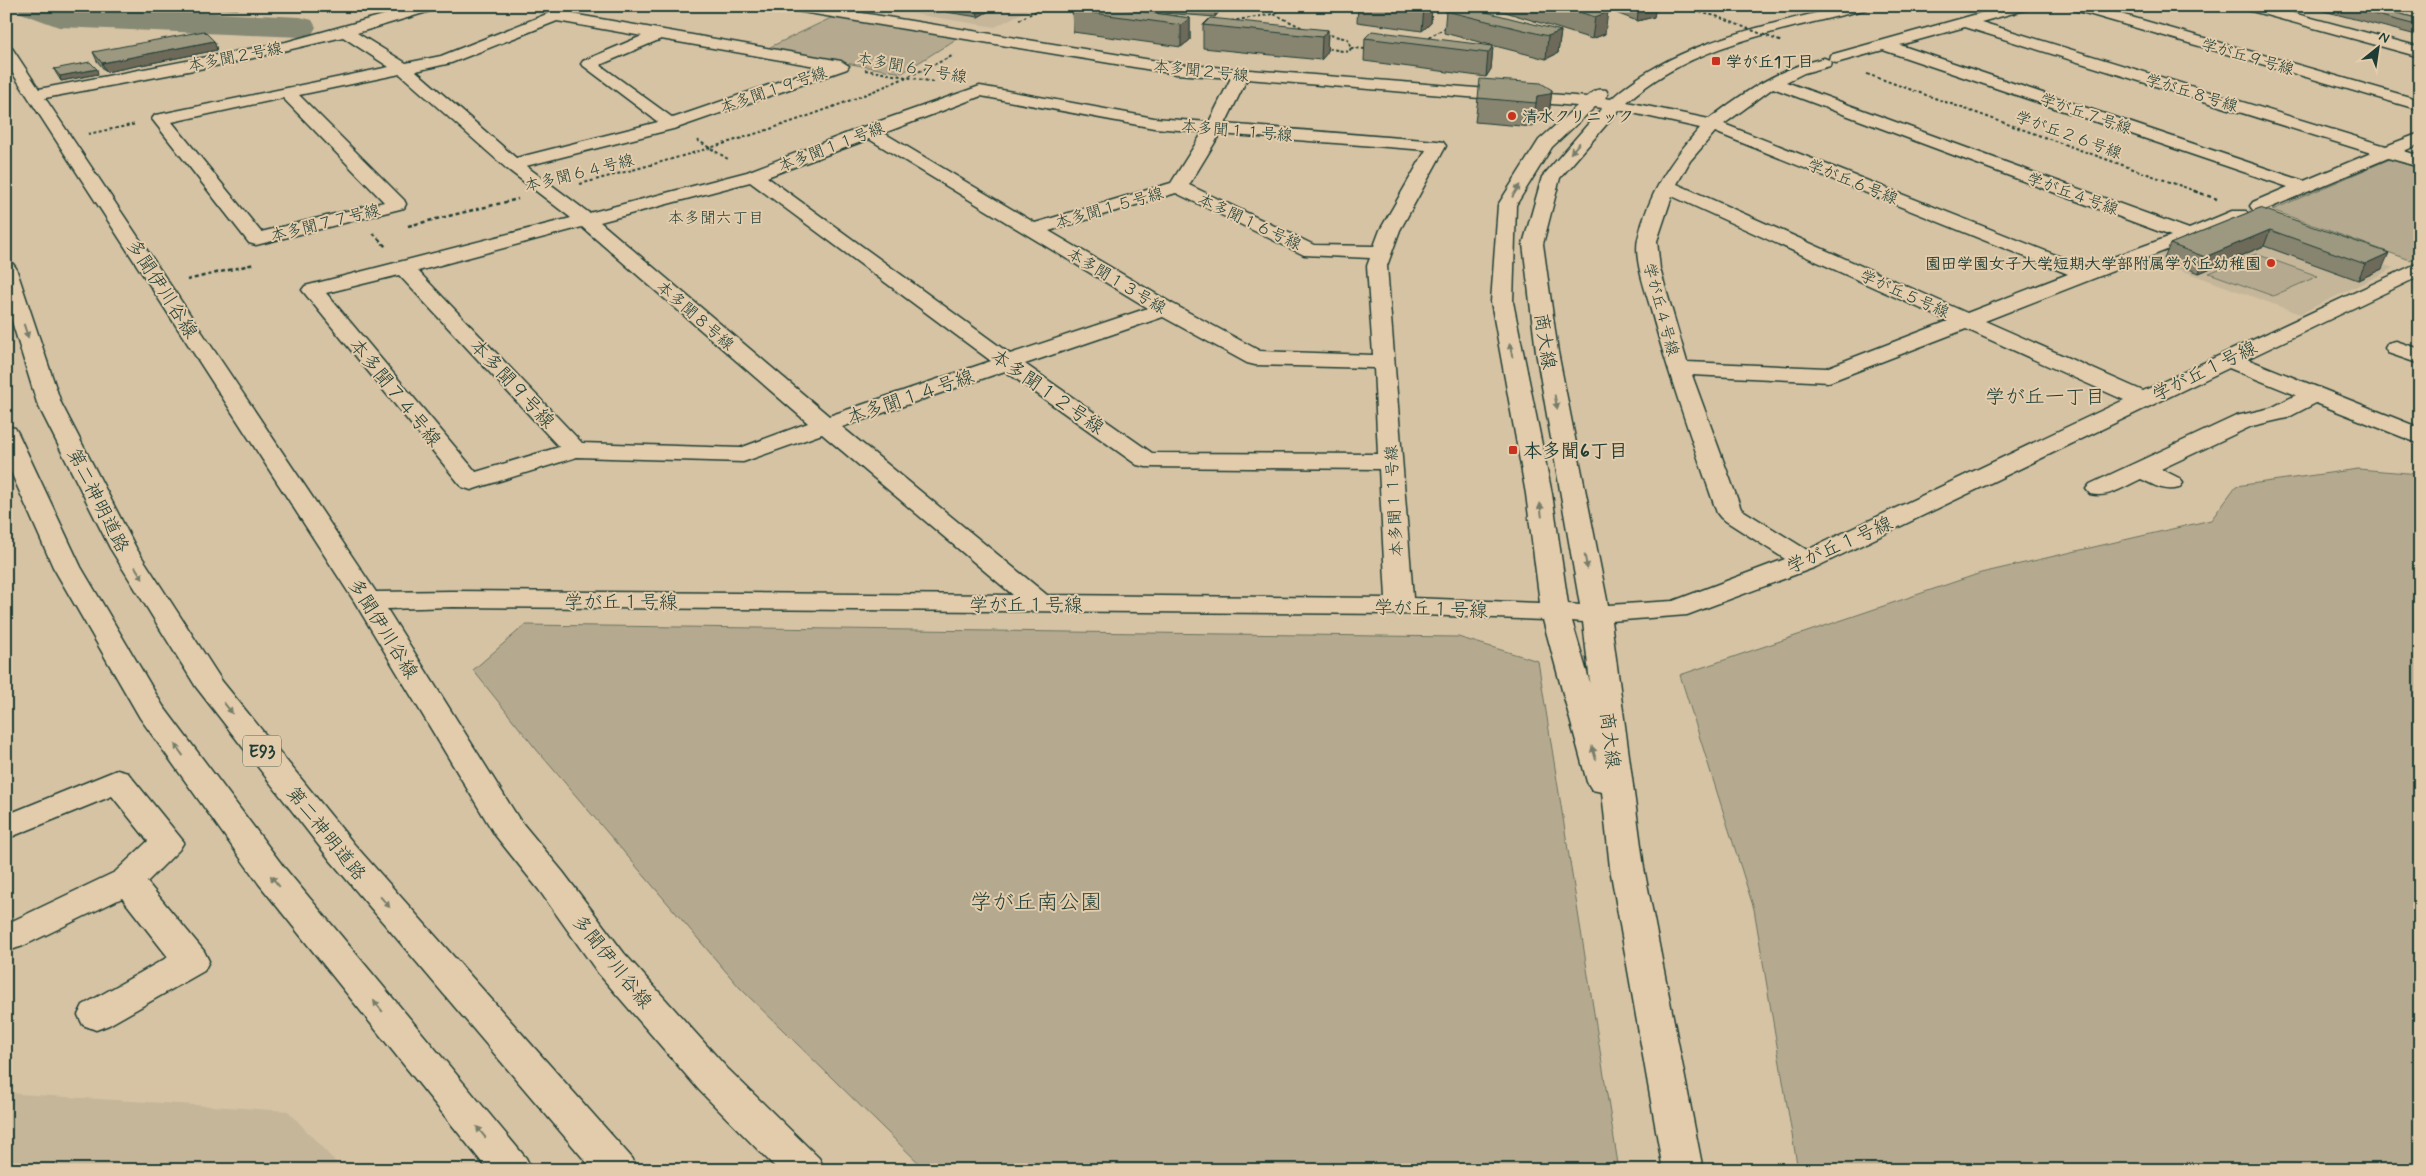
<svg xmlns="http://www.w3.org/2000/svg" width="2426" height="1176" font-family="Mynerve,'Klee One',sans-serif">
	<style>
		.built { fill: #c5b69a }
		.green { fill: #b5aa8f; stroke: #6a7462 }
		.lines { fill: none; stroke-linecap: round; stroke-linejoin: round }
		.river { fill: #868973; fill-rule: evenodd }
		.minor-casing { stroke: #1f3d34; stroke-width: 3 }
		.highway-casing { stroke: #1f3d34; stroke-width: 3 }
		.path-far1 { stroke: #1f3d34; stroke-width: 2; stroke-dasharray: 3 2.5; stroke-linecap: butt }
		.path { stroke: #1f3d34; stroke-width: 2.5; stroke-dasharray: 4 3; stroke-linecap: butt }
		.minor { fill: #e2ccab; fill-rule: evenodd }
		.highway { fill: #e2ccab; fill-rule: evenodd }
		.path-bridge { stroke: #1f3d34; stroke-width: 2; stroke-dasharray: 3 2.5; stroke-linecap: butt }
		.wall { fill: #87846f; stroke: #1f3d34 }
		.shaded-wall { fill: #6e6b5a; stroke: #1f3d34 }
		.building { fill: #9d9981; stroke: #1f3d34 }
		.oneway { fill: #777d6a }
		.poi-dot { fill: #c8321e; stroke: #e2ccab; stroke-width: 2 }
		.labels { text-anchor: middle; stroke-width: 4; stroke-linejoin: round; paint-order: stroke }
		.far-street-label { font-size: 16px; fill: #1f3d34; stroke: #e2ccab }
		.far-poi-label { font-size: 16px; font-weight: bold; fill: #1f3d34; stroke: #e2ccab; text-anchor: start }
		.far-neighbourhood-label { font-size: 16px; fill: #1f3d34; stroke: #e2ccab }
		.shield { fill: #e2ccab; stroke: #5a6858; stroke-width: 1 }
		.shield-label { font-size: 18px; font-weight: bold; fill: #1f3d34 }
		.street-label { font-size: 19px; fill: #1f3d34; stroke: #e2ccab }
		.poi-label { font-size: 19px; font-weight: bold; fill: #1f3d34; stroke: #e2ccab; text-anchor: start }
		.neighbourhood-label { font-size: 20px; fill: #1f3d34; stroke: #e2ccab }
		.near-park-label { font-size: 22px; fill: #264239; stroke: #e2ccab }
	</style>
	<rect width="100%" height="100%" fill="#d6c3a4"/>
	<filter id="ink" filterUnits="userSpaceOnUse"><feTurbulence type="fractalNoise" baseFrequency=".02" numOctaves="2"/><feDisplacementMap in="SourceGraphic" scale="10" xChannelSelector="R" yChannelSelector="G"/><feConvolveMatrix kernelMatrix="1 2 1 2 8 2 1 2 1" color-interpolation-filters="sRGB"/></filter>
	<g filter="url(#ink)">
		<g class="built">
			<path d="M865 6H1035L995 27Z"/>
			<path d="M2247 218 2394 268 2300 314 2148 258Z"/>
			<path d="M6 1091 19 1094 288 1111 343 1170H6Z"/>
		</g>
		<g class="green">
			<path d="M833 17 958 38 902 73 766 49Z"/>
			<path d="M2390 159 2420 169V255L2410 260 2272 210Z"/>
			<path d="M2256 254 2318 276 2273 296 2209 273Z"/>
			<path d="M2358 469 2420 474V1170H1798L1754 909 1680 675 1981 573 2211 520 2236 486Z"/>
			<path d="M525 625 1458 637 1538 661 1619 1170H926L740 988 536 749 473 670Z"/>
		</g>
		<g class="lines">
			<path class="river" d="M16 6H61L300 17 312 20 316 27 312 34 300 37 59 27 21 13Z"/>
			<defs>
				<g id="minor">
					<path d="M416 6H439L437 9 357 33 406 63 441 56 567 6H578L580 9 572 14 841 61 849 66 847 69 677 128 526 166 589 213 747 172 863 127 980 86 1154 118 1209 122 1231 78 1176 74 790 10 783 6H819L1176 64 1587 97C1594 91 1597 88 1606 90L1608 94 1605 98 1611 99C1660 55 1721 37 1783 21 1812 14 1839 6 1869 6L1867 9C1786 30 1692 43 1627 102L1709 119C1747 90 1776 70 1824 58L1829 60 1830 55 2006 6H2030L2028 9 1981 22 2386 146 2420 133V144L2404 151 2420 156V167L2388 158 2260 212 2253 210 2250 206 2253 202 2288 187 1883 50 1836 63 1831 61 1830 66 1804 73 1786 82 2189 229 2232 211H2246L2249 215 2246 219 1985 321 2143 391 2420 262V276L2247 359 2420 428V444L2316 403 2287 418 2252 426 2161 469 2179 478 2183 483 2179 488C2164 492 2154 485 2141 479 2125 486 2108 499 2090 494L2086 489 2090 484 2236 416 2271 408 2296 395 2229 368 1816 567 1687 615 1611 621 1644 868 1703 1170H1663L1610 868 1602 792 1592 790 1587 782 1543 620 1400 614 452 607 387 609 519 819 563 872 624 953 727 1068 819 1158 825 1170H778L699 1090 598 973 539 890 495 835 354 601 6 63V46L12 48 39 89 286 42ZM557 21 642 36 583 61 581 64 658 122 516 158 416 71 451 63ZM1965 27 2371 153 2304 181 1900 45ZM343 37 389 67 161 114 155 115 152 119 249 243 256 245 404 208 406 204 404 200 299 95 400 74 506 168 571 218 305 286 302 290 462 487 471 490 480 487 577 457 743 462 822 434 1013 595 452 591 376 592 45 98 236 62ZM661 39 821 67 673 118 600 65ZM1247 79 1577 106 1539 140 1498 205 1491 302 1526 494 1540 603 1413 598 1387 266 1400 230 1446 146 1443 142 1437 141 1225 124ZM1773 88 2171 236 2086 267 1724 124ZM981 96 1154 128 1203 132 1171 183 1035 223 884 133ZM283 98 384 202 261 232 172 122ZM1595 107 1602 108 1542 177 1523 244 1536 352 1580 605 1568 604 1552 494 1513 302 1516 205 1552 147ZM1619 110 1700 128C1670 161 1648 195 1638 239 1634 257 1644 286 1649 303 1668 374 1693 443 1717 513L1721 518 1785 559 1673 601 1608 605 1558 352 1543 244 1560 178ZM1715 132 2068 274 1967 313 1677 184 1690 161ZM1220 134 1426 150 1380 230 1374 246 1314 245 1189 185ZM869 139 1148 308 1010 354 767 177ZM750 182 991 361 829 416 600 222ZM1176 193 1304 255 1370 258 1367 266 1373 355 1260 351 1173 304 1049 231ZM1672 196 1948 321 1826 368 1687 362 1660 269 1657 241ZM582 227 808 423 740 448 582 443 418 271ZM399 275 559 447 476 472 326 293ZM1163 317 1247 363 1255 365 1374 368 1378 454 1152 453 1025 364ZM1966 329 2124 400 1807 550 1741 509 1692 375 1829 382ZM1005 371 1137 465 1146 467 1379 469 1386 598 1047 595 842 427ZM1572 621 1583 622 1590 683Z"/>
					<path d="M2069 6H2093L2420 100V110L2071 9Z"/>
					<path d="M2242 6H2267L2420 47V57L2244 9Z"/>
					<path d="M2396 341 2420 349V364L2388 353 2385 348 2388 343Z"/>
					<path d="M117 770 128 773 184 842 179 850 147 882 204 951 209 961 204 971 109 1025 96 1030 83 1025 78 1015 83 1005 168 957 122 898 23 946 11 950 6 949V924L115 872 148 841 112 796 6 839V815Z"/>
				</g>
				<g id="highway">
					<path d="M6 262 13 264 16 268 61 403 136 548 222 681 354 844 632 1158 638 1170H593L330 860 196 687 110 548 37 403 6 302Z"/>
					<path d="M6 426 15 428 18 433 81 567 163 706 283 866 526 1158 532 1170H488L259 884 140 718 53 567 6 461Z"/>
				</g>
			</defs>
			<use href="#minor" class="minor-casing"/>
			<use href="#highway" class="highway-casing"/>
			<g class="path-far1">
				<path d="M1673 6 1716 16"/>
				<path d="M1274 14 1305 29"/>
				<path d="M1486 14 1497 6"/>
				<path d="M1019 20 1045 6"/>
				<path d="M1231 21 1274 14 1284 6"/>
				<path d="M1325 34 1348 39 1351 48 1349 52 1325 48"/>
				<path d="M1424 40 1447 27"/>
				<path d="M1351 48 1367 49"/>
				<path d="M865 70 935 82"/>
				<path d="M1867 74 2198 192"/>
				<path d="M88 134 136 124"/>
				<path d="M697 140 728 159"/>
				<path d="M580 184C709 150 834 114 954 55"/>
			</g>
			<g class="path">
				<path d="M2194 191 2217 199"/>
				<path d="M408 226 518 199"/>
				<path d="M373 233 386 247"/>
				<path d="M187 280 254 264"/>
			</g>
			<use href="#minor" class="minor"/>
			<use href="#highway" class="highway"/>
			<path class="path-bridge" d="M1716 16 1782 42"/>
		</g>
		<g class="wall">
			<path d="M156 6H242L237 9Z"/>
			<path d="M946 6H998L978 17 946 12Z"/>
			<path d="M1122 6H1221V9L1215 17 1138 11 1190 18V40L1181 47 1073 32 1072 10 1122 9Z"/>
			<path d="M1358 6H1432L1431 23 1422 31 1357 22Z"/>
			<path d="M1499 6H1588L1605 34 1592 39 1499 10Z"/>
			<path d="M1598 6H1656L1654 17 1637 21Z"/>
			<path d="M2308 6H2323L2316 8Z"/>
			<path d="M2326 6H2370L2420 19V36L2324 11Z"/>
			<path d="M1446 11 1561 31 1558 53 1546 59 1444 33Z"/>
			<path d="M1203 25 1328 30 1327 53 1321 60 1203 48Z"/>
			<path d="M1365 38 1493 46 1491 69 1486 77 1364 61Z"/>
			<path d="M214 41 217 50 106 72 97 61 93 52Z"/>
			<path d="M54 69 98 74 61 81 56 73Z"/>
			<path d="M1552 90 1549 114 1547 118 1534 120 1533 127 1475 122 1478 98Z"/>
			<path d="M2260 208 2382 269 2358 280 2264 246 2199 273 2164 259 2170 244Z"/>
		</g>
		<g class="shaded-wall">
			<path d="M236 6H242L237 9Z"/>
			<path d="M284 6H296L285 8Z"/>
			<path d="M977 6H998L978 17Z"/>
			<path d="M1215 6H1221V9L1215 17Z"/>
			<path d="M1426 6H1432L1431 23 1422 31 1424 8Z"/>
			<path d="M1639 6H1656L1654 17 1637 21Z"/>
			<path d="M1608 12 1605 34 1592 39 1595 17Z"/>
			<path d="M1190 18V40L1181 47V25Z"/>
			<path d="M1328 30 1327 53 1321 60 1322 37Z"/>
			<path d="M1561 31 1558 53 1546 59 1548 36Z"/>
			<path d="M214 41 217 50 106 72 102 63Z"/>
			<path d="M1493 46 1491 69 1486 77 1488 53Z"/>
			<path d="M97 69 98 74 61 81 60 76Z"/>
			<path d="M1552 90 1549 114 1547 118 1534 120 1533 127 1537 96Z"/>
			<path d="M2270 230 2264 246 2199 273 2205 257Z"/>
			<path d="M2389 253 2382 269 2358 280 2365 264Z"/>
		</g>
		<g class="building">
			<path d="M1078 6H1103L1190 18 1181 25 1072 10Z"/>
			<path d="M1407 6H1426L1424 8Z"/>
			<path d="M1457 6H1463L1561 31 1548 36 1446 11Z"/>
			<path d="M1560 6H1588L1608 12 1595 17Z"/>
			<path d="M2342 6H2370L2420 19V26Z"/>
			<path d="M1210 18 1328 30 1322 37 1203 25Z"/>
			<path d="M204 31 214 41 102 63 93 52Z"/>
			<path d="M1372 31 1493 46 1488 53 1365 38Z"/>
			<path d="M90 62 97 69 60 76 54 69Z"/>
			<path d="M1480 79 1541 83 1552 90 1550 94 1537 96 1536 103 1478 98Z"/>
			<path d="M2260 208 2389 253 2365 264 2270 230 2205 257 2170 244Z"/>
		</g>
		<defs><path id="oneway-solid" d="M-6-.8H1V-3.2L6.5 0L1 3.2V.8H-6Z" transform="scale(1.25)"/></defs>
		<g class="oneway">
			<use href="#oneway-solid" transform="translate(1575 148) rotate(131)"/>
			<use href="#oneway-solid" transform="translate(1516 191) rotate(-58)"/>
			<use href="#oneway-solid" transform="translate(26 331) rotate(72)"/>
			<use href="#oneway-solid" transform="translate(1511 350) rotate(-101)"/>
			<use href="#oneway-solid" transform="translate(1556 402) rotate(79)"/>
			<use href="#oneway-solid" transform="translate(1541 510) rotate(-97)"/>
			<use href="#oneway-solid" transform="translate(1586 562) rotate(79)"/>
			<use href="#oneway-solid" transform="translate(139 573) rotate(58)"/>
			<use href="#oneway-solid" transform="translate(228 708) rotate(52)"/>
			<use href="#oneway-solid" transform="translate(179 750) rotate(-126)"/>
			<use href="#oneway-solid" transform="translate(1594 753) rotate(-106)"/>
			<use href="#oneway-solid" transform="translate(275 881) rotate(-129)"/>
			<use href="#oneway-solid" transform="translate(385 902) rotate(49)"/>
			<use href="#oneway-solid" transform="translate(378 1006) rotate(-129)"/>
			<use href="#oneway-solid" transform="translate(481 1132) rotate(-129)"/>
		</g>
	</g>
	<g class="poi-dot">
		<rect x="1711" y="56" width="10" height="10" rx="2.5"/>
		<circle cx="1512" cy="116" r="5"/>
		<circle cx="2271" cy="263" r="5"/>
		<rect x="1508" y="445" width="10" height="10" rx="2.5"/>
	</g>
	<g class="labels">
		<g class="far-street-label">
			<text transform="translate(235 56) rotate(-11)" y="6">本多聞２号線</text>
			<text transform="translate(2248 56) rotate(16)" y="6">学が丘９号線</text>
			<text transform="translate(912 67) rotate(10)" y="6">本多聞６７号線</text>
			<text transform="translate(1201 70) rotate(6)" y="6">本多聞２号線</text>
			<text transform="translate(773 89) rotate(-19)" y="6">本多聞１９号線</text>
			<text transform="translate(2192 92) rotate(17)" y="6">学が丘８号線</text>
			<text transform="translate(2086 113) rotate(19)" y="6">学が丘７号線</text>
			<text transform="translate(1237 130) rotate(5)" y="6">本多聞１１号線</text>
			<text transform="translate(2069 134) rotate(20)" y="6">学が丘２６号線</text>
			<text transform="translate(831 146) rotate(-21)" y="6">本多聞１１号線</text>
			<text transform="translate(579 172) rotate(-14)" y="6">本多聞６４号線</text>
			<text transform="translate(1853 181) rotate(22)" y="6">学が丘６号線</text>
			<text transform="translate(2073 193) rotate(20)" y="6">学が丘４号線</text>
			<text transform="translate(1109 207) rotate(-16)" y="6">本多聞１５号線</text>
			<text transform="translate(1250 221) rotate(25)" y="6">本多聞１６号線</text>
			<text transform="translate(325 222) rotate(-14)" y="6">本多聞７７号線</text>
			<text transform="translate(1117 280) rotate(31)" y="6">本多聞１３号線</text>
			<text transform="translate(1905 293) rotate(24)" y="6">学が丘５号線</text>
			<text transform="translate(1662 309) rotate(75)" y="6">学が丘４号線</text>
			<text transform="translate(696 315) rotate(41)" y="6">本多聞８号線</text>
			<text transform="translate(1393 501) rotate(-93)" y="6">本多聞１１号線</text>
		</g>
		<g class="far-poi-label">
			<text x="1726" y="67">学が丘1丁目</text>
			<text x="1522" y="122">清水クリニック</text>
			<text x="2261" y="269" text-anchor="end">園田学園女子大学短期大学部附属学が丘幼稚園</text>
		</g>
		<g class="far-neighbourhood-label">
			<text x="716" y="223">本多聞六丁目</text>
		</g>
		<rect class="shield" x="243" y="735.5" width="38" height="31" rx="4"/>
		<g class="shield-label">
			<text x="262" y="757">E93</text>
		</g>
		<g class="street-label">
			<text transform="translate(163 288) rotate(57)" y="7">多聞伊川谷線</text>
			<text transform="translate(1546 341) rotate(81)" y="7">商大線</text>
			<text transform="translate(2204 370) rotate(-26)" y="7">学が丘１号線</text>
			<text transform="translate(513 383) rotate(47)" y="7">本多聞９号線</text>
			<text transform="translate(1048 391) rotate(35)" y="7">本多聞１２号線</text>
			<text transform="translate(396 392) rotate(51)" y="7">本多聞７４号線</text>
			<text transform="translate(910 396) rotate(-19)" y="7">本多聞１４号線</text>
			<text transform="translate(99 500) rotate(63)" y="7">第二神明道路</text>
			<text transform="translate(1839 544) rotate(-24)" y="7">学が丘１号線</text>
			<text x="621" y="608">学が丘１号線</text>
			<text x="1026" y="611">学が丘１号線</text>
			<text transform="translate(1431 608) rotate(2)" y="7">学が丘１号線</text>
			<text transform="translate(384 628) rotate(58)" y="7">多聞伊川谷線</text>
			<text transform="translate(1611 740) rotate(83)" y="7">商大線</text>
			<text transform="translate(327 833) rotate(51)" y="7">第二神明道路</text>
			<text transform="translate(613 961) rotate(51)" y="7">多聞伊川谷線</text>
		</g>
		<g class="poi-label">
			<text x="1523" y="457">本多聞6丁目</text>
		</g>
		<g class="neighbourhood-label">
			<text x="2045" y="403">学が丘一丁目</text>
		</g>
		<g class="near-park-label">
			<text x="1036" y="909">学が丘南公園</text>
		</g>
	</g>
	<rect width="2426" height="1176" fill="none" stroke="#e2ccab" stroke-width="25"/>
	<rect x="12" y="12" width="2401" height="1151" fill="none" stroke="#1f3d34" stroke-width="2" filter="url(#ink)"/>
	<g transform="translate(2378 48) rotate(30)" stroke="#e2ccab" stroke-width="4" paint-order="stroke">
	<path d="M0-4L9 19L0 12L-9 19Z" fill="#1f3d34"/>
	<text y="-8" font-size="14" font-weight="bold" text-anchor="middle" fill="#1f3d34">N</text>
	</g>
</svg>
